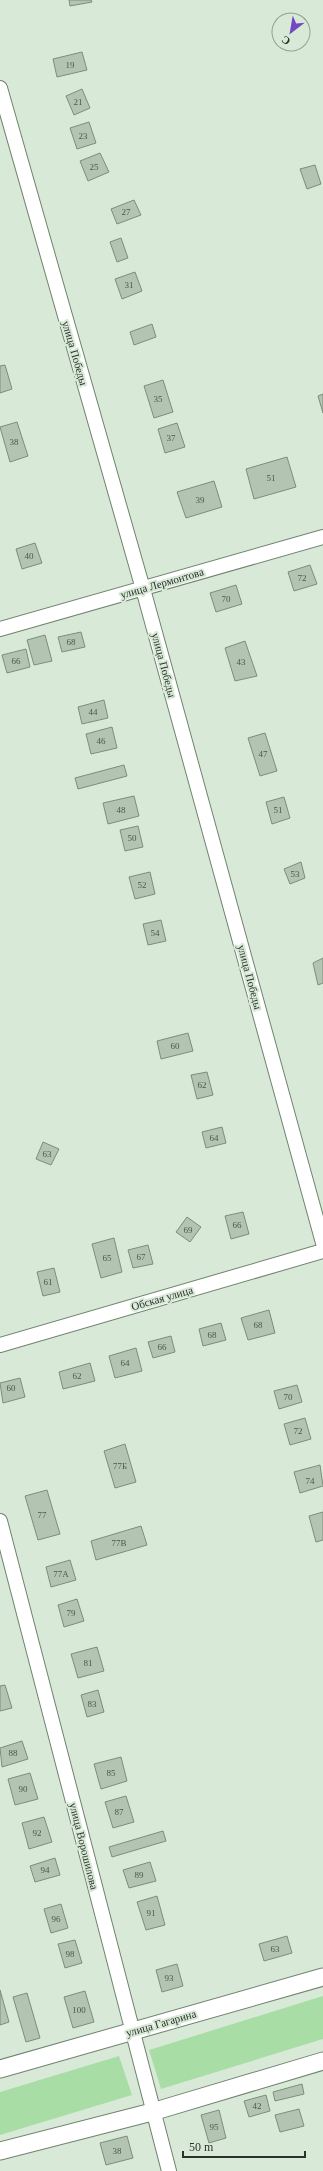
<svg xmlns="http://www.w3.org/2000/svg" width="323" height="2171" font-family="'Times New Roman',serif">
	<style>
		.green { fill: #a8dea5 }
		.building { fill: #b3c5b2; stroke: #7d8d7c }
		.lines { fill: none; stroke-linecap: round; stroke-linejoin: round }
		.minor-casing { stroke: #718271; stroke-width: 16 }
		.tertiary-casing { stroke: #718271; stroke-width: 19 }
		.minor { stroke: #fff; stroke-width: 14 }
		.tertiary { stroke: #fff; stroke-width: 17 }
		.labels { text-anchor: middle; stroke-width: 4; stroke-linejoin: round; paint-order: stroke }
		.number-label { font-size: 9px; fill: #4d574d }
		.street-label { font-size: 11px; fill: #2b322b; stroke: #d8ead7 }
	</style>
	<rect width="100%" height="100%" fill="#d8ead7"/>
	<g class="green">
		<path d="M323 1996V2039L161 2089 149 2050Z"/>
		<path d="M119 2056 132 2095 0 2135V2092Z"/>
	</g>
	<g class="building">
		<path d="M69 0H91L92 2 70 6Z"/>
		<path d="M82 52 87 70 57 77 53 59Z"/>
		<path d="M82 89 90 108 74 115 66 96Z"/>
		<path d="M89 122 96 143 77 149 70 128Z"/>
		<path d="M100 153 109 172 88 181 80 161Z"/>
		<path d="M315 165 321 184 307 189 300 169Z"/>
		<path d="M134 200 141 215 117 224 111 209Z"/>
		<path d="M121 238 128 258 117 262 110 242Z"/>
		<path d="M135 272 142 291 122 299 115 279Z"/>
		<path d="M152 324 156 337 134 345 130 332Z"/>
		<path d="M5 365 12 389 0 393V366Z"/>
		<path d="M163 380 173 412 154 418 144 386Z"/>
		<path d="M323 394V413L318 396Z"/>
		<path d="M17 422 28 456 10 462 0 427Z"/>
		<path d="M177 423 185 447 165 453 158 429Z"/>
		<path d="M287 457 296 487 254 499 246 469Z"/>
		<path d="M214 481 222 507 186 518 177 492Z"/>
		<path d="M35 543 42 563 22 569 16 549Z"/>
		<path d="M310 565 317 584 294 591 288 572Z"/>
		<path d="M236 585 242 604 216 612 210 593Z"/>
		<path d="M81 632 85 647 62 652 58 637Z"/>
		<path d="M45 635 52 661 34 665 27 640Z"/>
		<path d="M245 641 257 676 235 681 225 648Z"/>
		<path d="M26 649 30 667 7 673 2 655Z"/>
		<path d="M104 700 108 718 82 724 78 707Z"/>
		<path d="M112 727 117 748 91 754 86 734Z"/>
		<path d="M265 733 277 771 260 776 248 738Z"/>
		<path d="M124 765 127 776 78 789 75 778Z"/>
		<path d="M134 796 139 816 108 824 103 803Z"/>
		<path d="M284 797 290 818 272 824 266 802Z"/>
		<path d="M138 826 143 847 125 851 120 830Z"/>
		<path d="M301 862 305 878 290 884 284 869Z"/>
		<path d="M150 872 155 894 135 899 129 877Z"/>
		<path d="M161 920 166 941 148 945 143 924Z"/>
		<path d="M323 958V983L318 985 313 963Z"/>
		<path d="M188 1033 193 1051 161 1059 157 1041Z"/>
		<path d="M207 1072 213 1095 197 1099 191 1075Z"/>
		<path d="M222 1127 226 1143 206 1148 202 1132Z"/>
		<path d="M43 1142 59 1149 51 1165 36 1159Z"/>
		<path d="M243 1212 249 1234 231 1239 225 1216Z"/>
		<path d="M187 1217 201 1227 190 1242 176 1232Z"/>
		<path d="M114 1238 122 1272 101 1278 92 1244Z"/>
		<path d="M148 1245 153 1264 133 1268 128 1250Z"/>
		<path d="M54 1268 60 1292 43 1296 37 1272Z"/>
		<path d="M269 1310 275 1333 248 1340 241 1318Z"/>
		<path d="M221 1323 226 1340 203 1346 199 1329Z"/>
		<path d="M171 1336 175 1352 153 1358 148 1342Z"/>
		<path d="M136 1348 142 1371 115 1378 109 1356Z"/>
		<path d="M90 1363 95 1381 63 1389 59 1372Z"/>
		<path d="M20 1378 25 1397 3 1403 0 1383Z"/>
		<path d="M297 1385 302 1402 279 1409 274 1391Z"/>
		<path d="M305 1418 311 1439 290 1445 284 1424Z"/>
		<path d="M125 1444 136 1482 115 1488 104 1451Z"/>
		<path d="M320 1465 323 1486 300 1493 294 1472Z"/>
		<path d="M47 1490 60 1534 38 1540 25 1496Z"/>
		<path d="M323 1512V1540L316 1542 309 1516Z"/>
		<path d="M141 1526 147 1545 96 1560 91 1541Z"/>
		<path d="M70 1560 76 1580 51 1587 46 1567Z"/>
		<path d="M77 1599 84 1621 64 1627 58 1605Z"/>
		<path d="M97 1647 104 1671 78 1678 71 1654Z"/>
		<path d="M5 1685 12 1708 0 1711V1686Z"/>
		<path d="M98 1690 104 1712 87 1717 81 1695Z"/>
		<path d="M22 1741 28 1759 2 1767 0 1748Z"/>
		<path d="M121 1757 127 1781 101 1789 94 1764Z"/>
		<path d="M30 1773 38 1799 15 1805 8 1779Z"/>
		<path d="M126 1796 134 1822 113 1828 105 1802Z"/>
		<path d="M44 1817 52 1842 29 1849 22 1823Z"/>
		<path d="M163 1831 166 1841 112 1857 109 1847Z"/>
		<path d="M55 1858 60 1875 35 1882 30 1866Z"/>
		<path d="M150 1862 156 1881 129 1888 123 1870Z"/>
		<path d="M157 1896 165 1925 146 1930 137 1902Z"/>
		<path d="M61 1904 68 1928 51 1933 44 1909Z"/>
		<path d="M287 1936 292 1953 264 1961 259 1944Z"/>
		<path d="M75 1940 82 1963 65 1968 58 1944Z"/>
		<path d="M177 1964 183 1986 162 1992 156 1970Z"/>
		<path d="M0 1990 9 2022 0 2025Z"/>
		<path d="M85 1991 94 2022 73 2028 64 1997Z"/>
		<path d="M27 1993 40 2038 26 2042 13 1997Z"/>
		<path d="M302 2084 304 2094 275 2101 273 2092Z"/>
		<path d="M266 2095 270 2111 249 2117 244 2101Z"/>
		<path d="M299 2109 304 2126 280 2132 275 2115Z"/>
		<path d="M219 2110 226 2138 209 2143 201 2115Z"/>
		<path d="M127 2136 133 2158 106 2165 100 2143Z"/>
	</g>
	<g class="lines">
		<defs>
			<g id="minor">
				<path d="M0 88 143 589 323 1243"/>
				<path d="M0 629 323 537"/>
				<path d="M0 1345 323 1251"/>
				<path d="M0 1521 169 2171"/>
			</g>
			<g id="tertiary">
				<path d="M0 2069 323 1977"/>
				<path d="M0 2151 152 2112 323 2061"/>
			</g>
		</defs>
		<use href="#minor" class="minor-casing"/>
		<use href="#tertiary" class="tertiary-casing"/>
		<use href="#minor" class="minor"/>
		<use href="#tertiary" class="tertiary"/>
	</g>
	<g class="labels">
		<g class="number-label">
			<text x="70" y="68">19</text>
			<text x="78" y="105">21</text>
			<text x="83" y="139">23</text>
			<text x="94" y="170">25</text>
			<text x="126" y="215">27</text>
			<text x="129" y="288">31</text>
			<text x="158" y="402">35</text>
			<text x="171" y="441">37</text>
			<text x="14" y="445">38</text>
			<text x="271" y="481">51</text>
			<text x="200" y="503">39</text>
			<text x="29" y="559">40</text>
			<text x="302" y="581">72</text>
			<text x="226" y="602">70</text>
			<text x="71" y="645">68</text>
			<text x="16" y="664">66</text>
			<text x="241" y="665">43</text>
			<text x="93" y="715">44</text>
			<text x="101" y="744">46</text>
			<text x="263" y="757">47</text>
			<text x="121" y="813">48</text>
			<text x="278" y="813">51</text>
			<text x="132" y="841">50</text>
			<text x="295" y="877">53</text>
			<text x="142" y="888">52</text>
			<text x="155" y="936">54</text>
			<text x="175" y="1049">60</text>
			<text x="202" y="1088">62</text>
			<text x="214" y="1141">64</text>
			<text x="47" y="1157">63</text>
			<text x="237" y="1228">66</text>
			<text x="188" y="1233">69</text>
			<text x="141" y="1260">67</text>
			<text x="107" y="1261">65</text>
			<text x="48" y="1285">61</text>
			<text x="258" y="1328">68</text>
			<text x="212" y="1338">68</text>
			<text x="162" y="1350">66</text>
			<text x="125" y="1366">64</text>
			<text x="77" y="1379">62</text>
			<text x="11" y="1391">60</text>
			<text x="288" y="1400">70</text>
			<text x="298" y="1434">72</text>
			<text x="120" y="1469">77Б</text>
			<text x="310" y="1484">74</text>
			<text x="42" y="1518">77</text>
			<text x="119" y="1546">77В</text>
			<text x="61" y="1577">77А</text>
			<text x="71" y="1616">79</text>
			<text x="88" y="1666">81</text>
			<text x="92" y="1707">83</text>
			<text x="13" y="1756">88</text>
			<text x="111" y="1776">85</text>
			<text x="23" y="1792">90</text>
			<text x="119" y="1815">87</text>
			<text x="37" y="1836">92</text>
			<text x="45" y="1873">94</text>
			<text x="139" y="1878">89</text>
			<text x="151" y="1916">91</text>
			<text x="56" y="1922">96</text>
			<text x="275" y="1952">63</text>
			<text x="70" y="1957">98</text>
			<text x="169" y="1981">93</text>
			<text x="79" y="2013">100</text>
			<text x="257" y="2109">42</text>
			<text x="214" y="2130">95</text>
			<text x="117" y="2154">38</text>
		</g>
		<g class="street-label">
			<text transform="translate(75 353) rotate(74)" y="4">улица Победы</text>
			<text transform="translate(162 583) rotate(-16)" y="4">улица Лермонтова</text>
			<text transform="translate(164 665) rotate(75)" y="4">улица Победы</text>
			<text transform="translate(250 977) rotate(75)" y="4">улица Победы</text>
			<text transform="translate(162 1298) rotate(-16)" y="4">Обская улица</text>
			<text transform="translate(84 1846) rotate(76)" y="4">улица Ворошилова</text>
			<text transform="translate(161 2023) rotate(-16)" y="4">улица Гагарина</text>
		</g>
	</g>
	<g transform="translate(291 32) rotate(211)"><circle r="19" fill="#d8ead7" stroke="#93a092"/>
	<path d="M0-3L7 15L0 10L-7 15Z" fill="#7349c1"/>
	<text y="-6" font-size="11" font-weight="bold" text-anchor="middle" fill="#2b322b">С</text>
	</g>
	<path d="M183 2151v6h122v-6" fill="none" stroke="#2b322b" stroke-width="2"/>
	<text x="189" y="2151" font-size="12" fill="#2b322b" stroke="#d8ead7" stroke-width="3" paint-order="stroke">50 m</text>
</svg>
